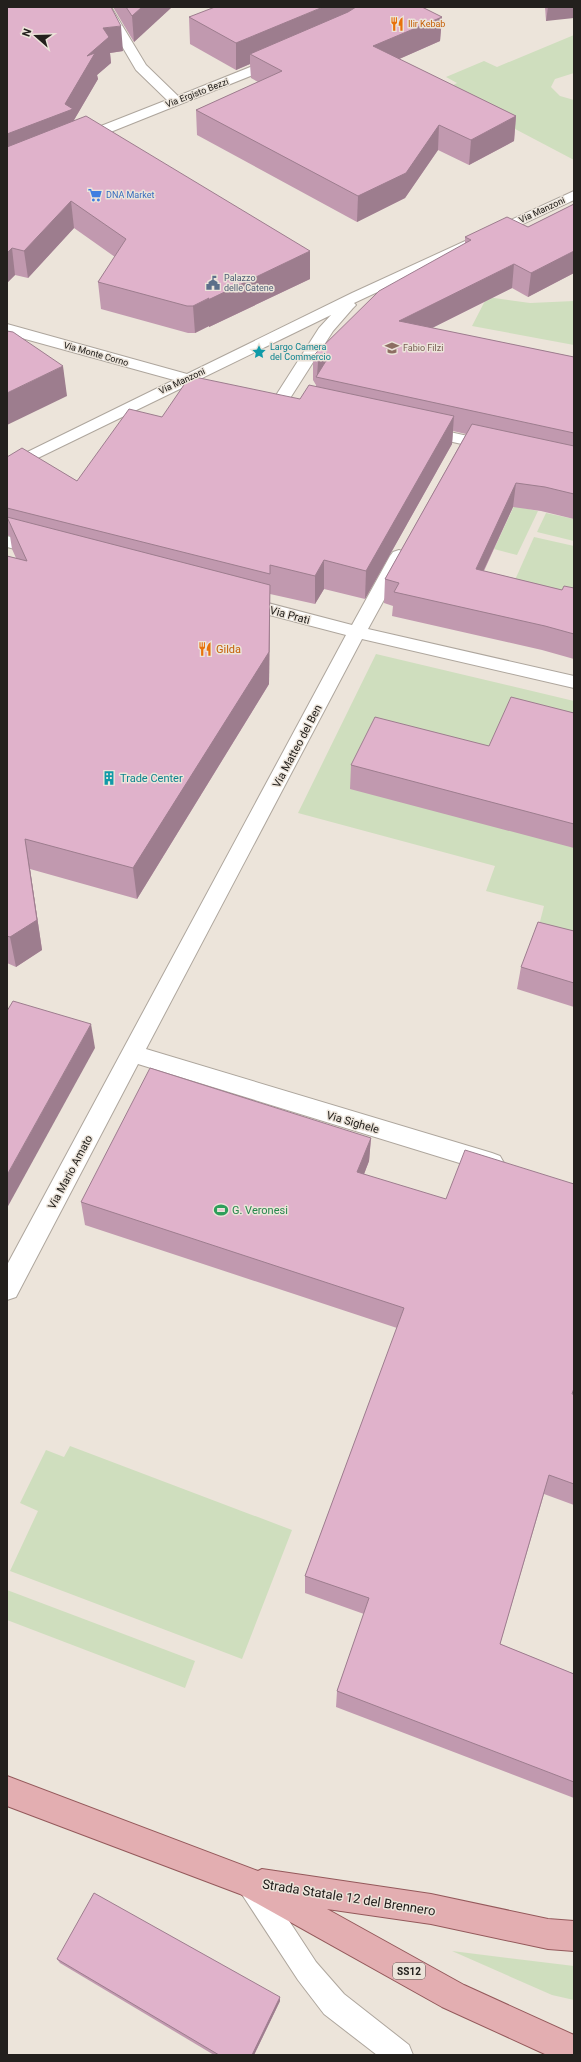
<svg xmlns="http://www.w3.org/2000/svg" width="581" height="2062" font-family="Roboto,sans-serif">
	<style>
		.green { fill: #cfdebe }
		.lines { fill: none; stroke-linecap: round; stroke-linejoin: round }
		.lane-casing { stroke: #aea69d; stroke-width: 2 }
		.street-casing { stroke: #aea69d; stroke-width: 2 }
		.primary-casing { stroke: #94595b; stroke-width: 2 }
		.lane { fill: #fff; fill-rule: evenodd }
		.street { fill: #fff; fill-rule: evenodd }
		.primary { fill: #e3aeb1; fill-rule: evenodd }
		.wall { fill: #c199af }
		.shaded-wall { fill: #9d7d8e }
		.building { fill: #e0b2cb; stroke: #9d7d8e }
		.labels { text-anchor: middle; stroke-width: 3; stroke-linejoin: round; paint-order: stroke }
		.far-food-label { font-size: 9px; fill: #c56008; stroke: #ece4da; text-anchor: start }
		.far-street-label { font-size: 9px; fill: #23201d; stroke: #ece4da }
		.far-shop-label { font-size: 9px; fill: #366cbe; stroke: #ece4da; text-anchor: start }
		.far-service-label { font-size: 9px; fill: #4e5e75; stroke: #ece4da; text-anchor: start }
		.far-culture-label { font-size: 9px; fill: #0d838f; stroke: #ece4da; text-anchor: start }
		.far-education-label { font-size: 9px; fill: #785e54; stroke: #ece4da; text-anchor: start }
		.shield { fill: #ece4da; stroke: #5f5b56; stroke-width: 1 }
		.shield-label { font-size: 10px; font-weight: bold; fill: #23201d }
		.street-label { font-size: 11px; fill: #23201d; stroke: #ece4da }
		.food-label { font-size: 11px; fill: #c56008; stroke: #ece4da; text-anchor: start }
		.culture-label { font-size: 11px; fill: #0d838f; stroke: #ece4da; text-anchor: start }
		.leisure-label { font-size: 11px; fill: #27864d; stroke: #ece4da; text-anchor: start }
		.near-street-label { font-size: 13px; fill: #23201d; stroke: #ece4da }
	</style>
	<rect width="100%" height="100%" fill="#ece4da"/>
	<g class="green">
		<path d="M574 35V73L555 79 551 87 560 96 574 100V160L443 91 457 83 446 77 484 61 497 67Z"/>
		<path d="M487 297 530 303 574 301V345L472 326Z"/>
		<path d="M514 506 538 511 517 555 494 549Z"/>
		<path d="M546 513 574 519V541L537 532Z"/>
		<path d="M534 537 574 546V594L515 580Z"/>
		<path d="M376 654 574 701V953L534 945 544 906 486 891 495 866 298 813Z"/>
		<path d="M70 1446 292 1530 242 1659 10 1571 38 1511 20 1503 46 1450 64 1457Z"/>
		<path d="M7 1590 195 1661 185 1688 7 1620Z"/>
		<path d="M452 1951 574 1966V2000L552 1995Z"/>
	</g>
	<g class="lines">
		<defs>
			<path id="lane" d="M252 1874 261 1878 316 1962 344 1994 409 2045 413 2055H377L324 2014 298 1980 243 1896 239 1887 243 1878Z"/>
			<g id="street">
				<path d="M99 7H111L146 65 178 96 275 57H283L285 60 283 63 83 143H73L71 140 73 137 167 100 136 70Z"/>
				<path d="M574 191V200L354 303 356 305 353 308 333 331 287 403H275L273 400 319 328 331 315 200 379 198 383 190 384 7 473V462L174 380 7 334V324L187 374 352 293Z"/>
				<path d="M423 426 499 443 501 446 499 449 493 451 417 434 415 431 417 428Z"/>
				<path d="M7 536 45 546 48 550 45 554 39 555 7 547Z"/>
				<path d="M399 550 405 552 408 556 368 629 574 676V688L362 639 146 1049 492 1153 500 1156 504 1163 500 1170 492 1173 138 1064 16 1297 7 1300V1265L346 635 235 606 232 602 235 598 241 596 352 625 390 556 393 552Z"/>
			</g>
			<path id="primary" d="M7 1776 258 1871 262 1869 431 1894 548 1919 574 1921V1951L548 1949 431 1924 327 1909 464 1985 574 2035V2055H547L442 2007 240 1894 7 1806Z"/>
		</defs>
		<use href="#lane" class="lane-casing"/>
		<use href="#street" class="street-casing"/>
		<use href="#primary" class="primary-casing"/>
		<use href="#lane" class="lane"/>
		<use href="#street" class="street"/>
		<use href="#primary" class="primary"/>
	</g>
	<g class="wall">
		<path d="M7 7 123 51 110 53 111 63 97 75 98 79 74 120V121L310 279 209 327V326L195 333H188L101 309 98 282 115 257 74 228 28 278 15 275 7 283Z"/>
		<path d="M113 7H172L134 42Z"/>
		<path d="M545 7H574L546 21Z"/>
		<path d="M189 17H442L440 41 399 59 516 116 514 141 469 165 438 150 405 198 357 222 197 135 196 110 258 82 251 78 250 64 236 70 190 44Z"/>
		<path d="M574 204V273L528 297 512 288 432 328 574 357V519L541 511 513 507 484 571 562 590 574 588V659L542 650 392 616 393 606 384 603 385 579 466 434 453 431 452 444 365 599 324 589 315 604 270 594 269 684 137 899 30 869 42 950 16 967 7 963V556L16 558 12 549 10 536 7 535V457L77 481 162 417 300 399 316 386V385L313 380V356L465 244V237L528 227Z"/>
		<path d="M574 713V848L350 789 351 765 489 746Z"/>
		<path d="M574 931V1007L517 989 521 967Z"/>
		<path d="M371 1138 369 1161 364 1174 572 1394H574V1505L544 1494 500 1644 574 1674V1798L336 1707 337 1691 364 1614 305 1593V1576L397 1328 85 1225 81 1202Z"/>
		<path d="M57 1959 280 2001 254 2055H214L60 1963Z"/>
	</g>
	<g class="shaded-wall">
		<path d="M142 7H172L134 42 132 16Z"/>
		<path d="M323 7H370L250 54V64L236 70V43Z"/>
		<path d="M548 7H574V18L546 21Z"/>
		<path d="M442 17 440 41 372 71 373 46Z"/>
		<path d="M121 26 123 51 110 53 111 63 97 75 98 79 74 120 76 135 7 162V134L65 104 87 56 103 28Z"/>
		<path d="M516 116 514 141 469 165 471 140Z"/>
		<path d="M439 125 438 150 405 198 357 222 358 196Z"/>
		<path d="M71 201 74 228 28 278 24 251Z"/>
		<path d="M12 248 15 275 7 283V253Z"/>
		<path d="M310 251V279L209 327V326L195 333 193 306Z"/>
		<path d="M574 251V273L528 297 531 273Z"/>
		<path d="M514 264 512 288 398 345 399 321Z"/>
		<path d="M329 356 317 377 318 362Z"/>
		<path d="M63 366 67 396 7 425V393Z"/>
		<path d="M454 416 452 444 365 599 366 571Z"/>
		<path d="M516 483 513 507 473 593 476 569Z"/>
		<path d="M324 560V589L315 604V576Z"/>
		<path d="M270 585V617L269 684 137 899 133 868Z"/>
		<path d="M25 839 30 869 42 950 16 967 10 937Z"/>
		<path d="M91 1024 95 1048 7 1208V1175Z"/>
		<path d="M371 1138 369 1161 356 1195 357 1172Z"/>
		<path d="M280 1997V2001L254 2055H252Z"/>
	</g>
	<g class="building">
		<path d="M7 7H111L121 26 103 28 109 37 87 56 95 53 65 104 73 109 7 134Z"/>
		<path d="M126 7H142L132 16Z"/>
		<path d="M215 7H323L236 43 189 17Z"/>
		<path d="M356 7H422L442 17 373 46 516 116 471 140 439 125 406 173 358 196 196 110 282 71 250 54 348 12Z"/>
		<path d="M86 116 310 251 208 300 209 298 193 306H187L98 282 126 239 71 201 24 251 12 248 7 253V147Z"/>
		<path d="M574 204V251L531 273 514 264 399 321 574 357V433L316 377 329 356 318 362 313 356 379 291 471 240 465 237 507 217 528 227Z"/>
		<path d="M7 331 13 332 63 366 7 393Z"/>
		<path d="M190 376 300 399 309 385 454 416 366 571 324 560 315 576 270 565V574L7 508V457L22 448 77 481 129 409 162 417Z"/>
		<path d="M472 424 574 446V494L545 487 516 483 476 569 562 590 564 586 574 588V634L545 626 394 592 399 583 385 579Z"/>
		<path d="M7 517 270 585 269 652 133 868 25 839 37 920 10 937 7 936V556L27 561Z"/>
		<path d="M511 697 574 713V824L351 765 375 717 489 746Z"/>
		<path d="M538 922 574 931V983L521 967Z"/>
		<path d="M13 1001 91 1024 7 1175V1011Z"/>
		<path d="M150 1068 371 1138 357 1172 446 1199 465 1150 574 1184V1388L572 1394H574V1484L549 1475 500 1644 574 1674V1782L337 1691 369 1598 305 1576 404 1308 81 1202Z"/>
		<path d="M94 1893 280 1997 252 2055H219L57 1959Z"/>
	</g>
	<defs>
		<symbol id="restaurant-bare" viewBox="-9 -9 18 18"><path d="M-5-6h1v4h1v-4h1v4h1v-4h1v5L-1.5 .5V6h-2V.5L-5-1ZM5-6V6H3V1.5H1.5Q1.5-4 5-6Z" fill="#e8710a" stroke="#ece4da" stroke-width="2.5" paint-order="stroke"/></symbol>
		<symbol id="supermarket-bare" viewBox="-9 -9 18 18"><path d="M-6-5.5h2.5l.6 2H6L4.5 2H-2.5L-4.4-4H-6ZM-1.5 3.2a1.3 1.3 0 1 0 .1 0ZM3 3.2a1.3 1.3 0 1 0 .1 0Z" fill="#3f7fe0" stroke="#ece4da" stroke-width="2.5" paint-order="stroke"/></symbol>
		<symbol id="civic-bare" viewBox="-9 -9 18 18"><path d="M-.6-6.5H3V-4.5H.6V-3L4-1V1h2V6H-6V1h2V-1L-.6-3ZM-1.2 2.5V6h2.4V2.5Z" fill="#5c6f8a" stroke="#ece4da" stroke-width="2.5" paint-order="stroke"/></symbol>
		<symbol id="school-bare" viewBox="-9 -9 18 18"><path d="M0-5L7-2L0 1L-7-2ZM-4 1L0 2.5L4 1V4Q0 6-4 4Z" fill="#8d6e63" stroke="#ece4da" stroke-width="2.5" paint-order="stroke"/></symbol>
		<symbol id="sight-bare" viewBox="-9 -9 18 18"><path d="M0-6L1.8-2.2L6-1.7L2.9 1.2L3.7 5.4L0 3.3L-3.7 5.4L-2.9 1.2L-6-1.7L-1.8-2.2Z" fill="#0f9aa8" stroke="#ece4da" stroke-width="2.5" paint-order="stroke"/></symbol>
		<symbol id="building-bare" viewBox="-9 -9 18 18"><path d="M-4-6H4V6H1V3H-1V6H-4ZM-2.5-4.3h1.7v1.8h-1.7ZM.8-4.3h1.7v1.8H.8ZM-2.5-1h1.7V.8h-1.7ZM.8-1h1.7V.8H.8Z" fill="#0f9aa8" stroke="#ece4da" stroke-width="2.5" paint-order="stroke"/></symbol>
		<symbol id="stadium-bare" viewBox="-9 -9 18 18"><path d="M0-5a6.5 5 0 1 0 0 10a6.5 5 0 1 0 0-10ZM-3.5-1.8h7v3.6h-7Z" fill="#2e9e5b" stroke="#ece4da" stroke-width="2.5" paint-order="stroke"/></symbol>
	</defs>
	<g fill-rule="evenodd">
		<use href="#restaurant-bare" x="387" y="14" width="20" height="20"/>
		<use href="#supermarket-bare" x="85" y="185" width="20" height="20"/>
		<use href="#civic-bare" x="203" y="273" width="20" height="20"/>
		<use href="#school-bare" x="382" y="338" width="20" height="20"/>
		<use href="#sight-bare" x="249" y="342" width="20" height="20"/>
		<use href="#restaurant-bare" x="195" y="639" width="20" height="20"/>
		<use href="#building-bare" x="99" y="768" width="20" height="20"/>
		<use href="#stadium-bare" x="211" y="1200" width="20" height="20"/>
	</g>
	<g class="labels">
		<g class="far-food-label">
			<text x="408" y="27">Ilir Kebab</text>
		</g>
		<g class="far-street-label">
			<text transform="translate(197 93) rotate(-21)" y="3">Via Ergisto Bezzi</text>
			<text transform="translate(542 210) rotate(-25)" y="3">Via Manzoni</text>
			<text transform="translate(96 354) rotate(16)" y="3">Via Monte Corno</text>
			<text transform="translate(182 381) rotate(-25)" y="3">Via Manzoni</text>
		</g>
		<g class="far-shop-label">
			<text x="106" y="198">DNA Market</text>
		</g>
		<g class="far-service-label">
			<text x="224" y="281">Palazzo<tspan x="224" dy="10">delle Catene</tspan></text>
		</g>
		<g class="far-culture-label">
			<text x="270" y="350">Largo Camera<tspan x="270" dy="10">del Commercio</tspan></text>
		</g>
		<g class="far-education-label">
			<text x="403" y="351">Fabio Filzi</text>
		</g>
		<rect class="shield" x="393" y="1963" width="32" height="16" rx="3"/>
		<g class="shield-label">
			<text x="409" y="1975">SS12</text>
		</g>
		<g class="street-label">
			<text transform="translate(290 615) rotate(15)" y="4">Via Prati</text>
			<text transform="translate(297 746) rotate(-62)" y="4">Via Matteo del Ben</text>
			<text transform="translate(353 1122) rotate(16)" y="4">Via Sighele</text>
			<text transform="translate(70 1172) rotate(-62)" y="4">Via Mario Amato</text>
		</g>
		<g class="food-label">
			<text x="216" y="653">Gilda</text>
		</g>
		<g class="culture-label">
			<text x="120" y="782">Trade Center</text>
		</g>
		<g class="leisure-label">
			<text x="232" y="1214">G. Veronesi</text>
		</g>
		<g class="near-street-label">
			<text transform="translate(349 1897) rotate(9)" y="5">Strada Statale 12 del Brennero</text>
		</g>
	</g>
	<rect width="581" height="2062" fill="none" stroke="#23201d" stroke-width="16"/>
	<g transform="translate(36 36) rotate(290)" stroke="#ece4da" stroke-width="3" paint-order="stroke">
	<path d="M0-3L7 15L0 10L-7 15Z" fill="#23201d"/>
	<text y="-6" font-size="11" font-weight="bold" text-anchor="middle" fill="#23201d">N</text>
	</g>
</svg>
